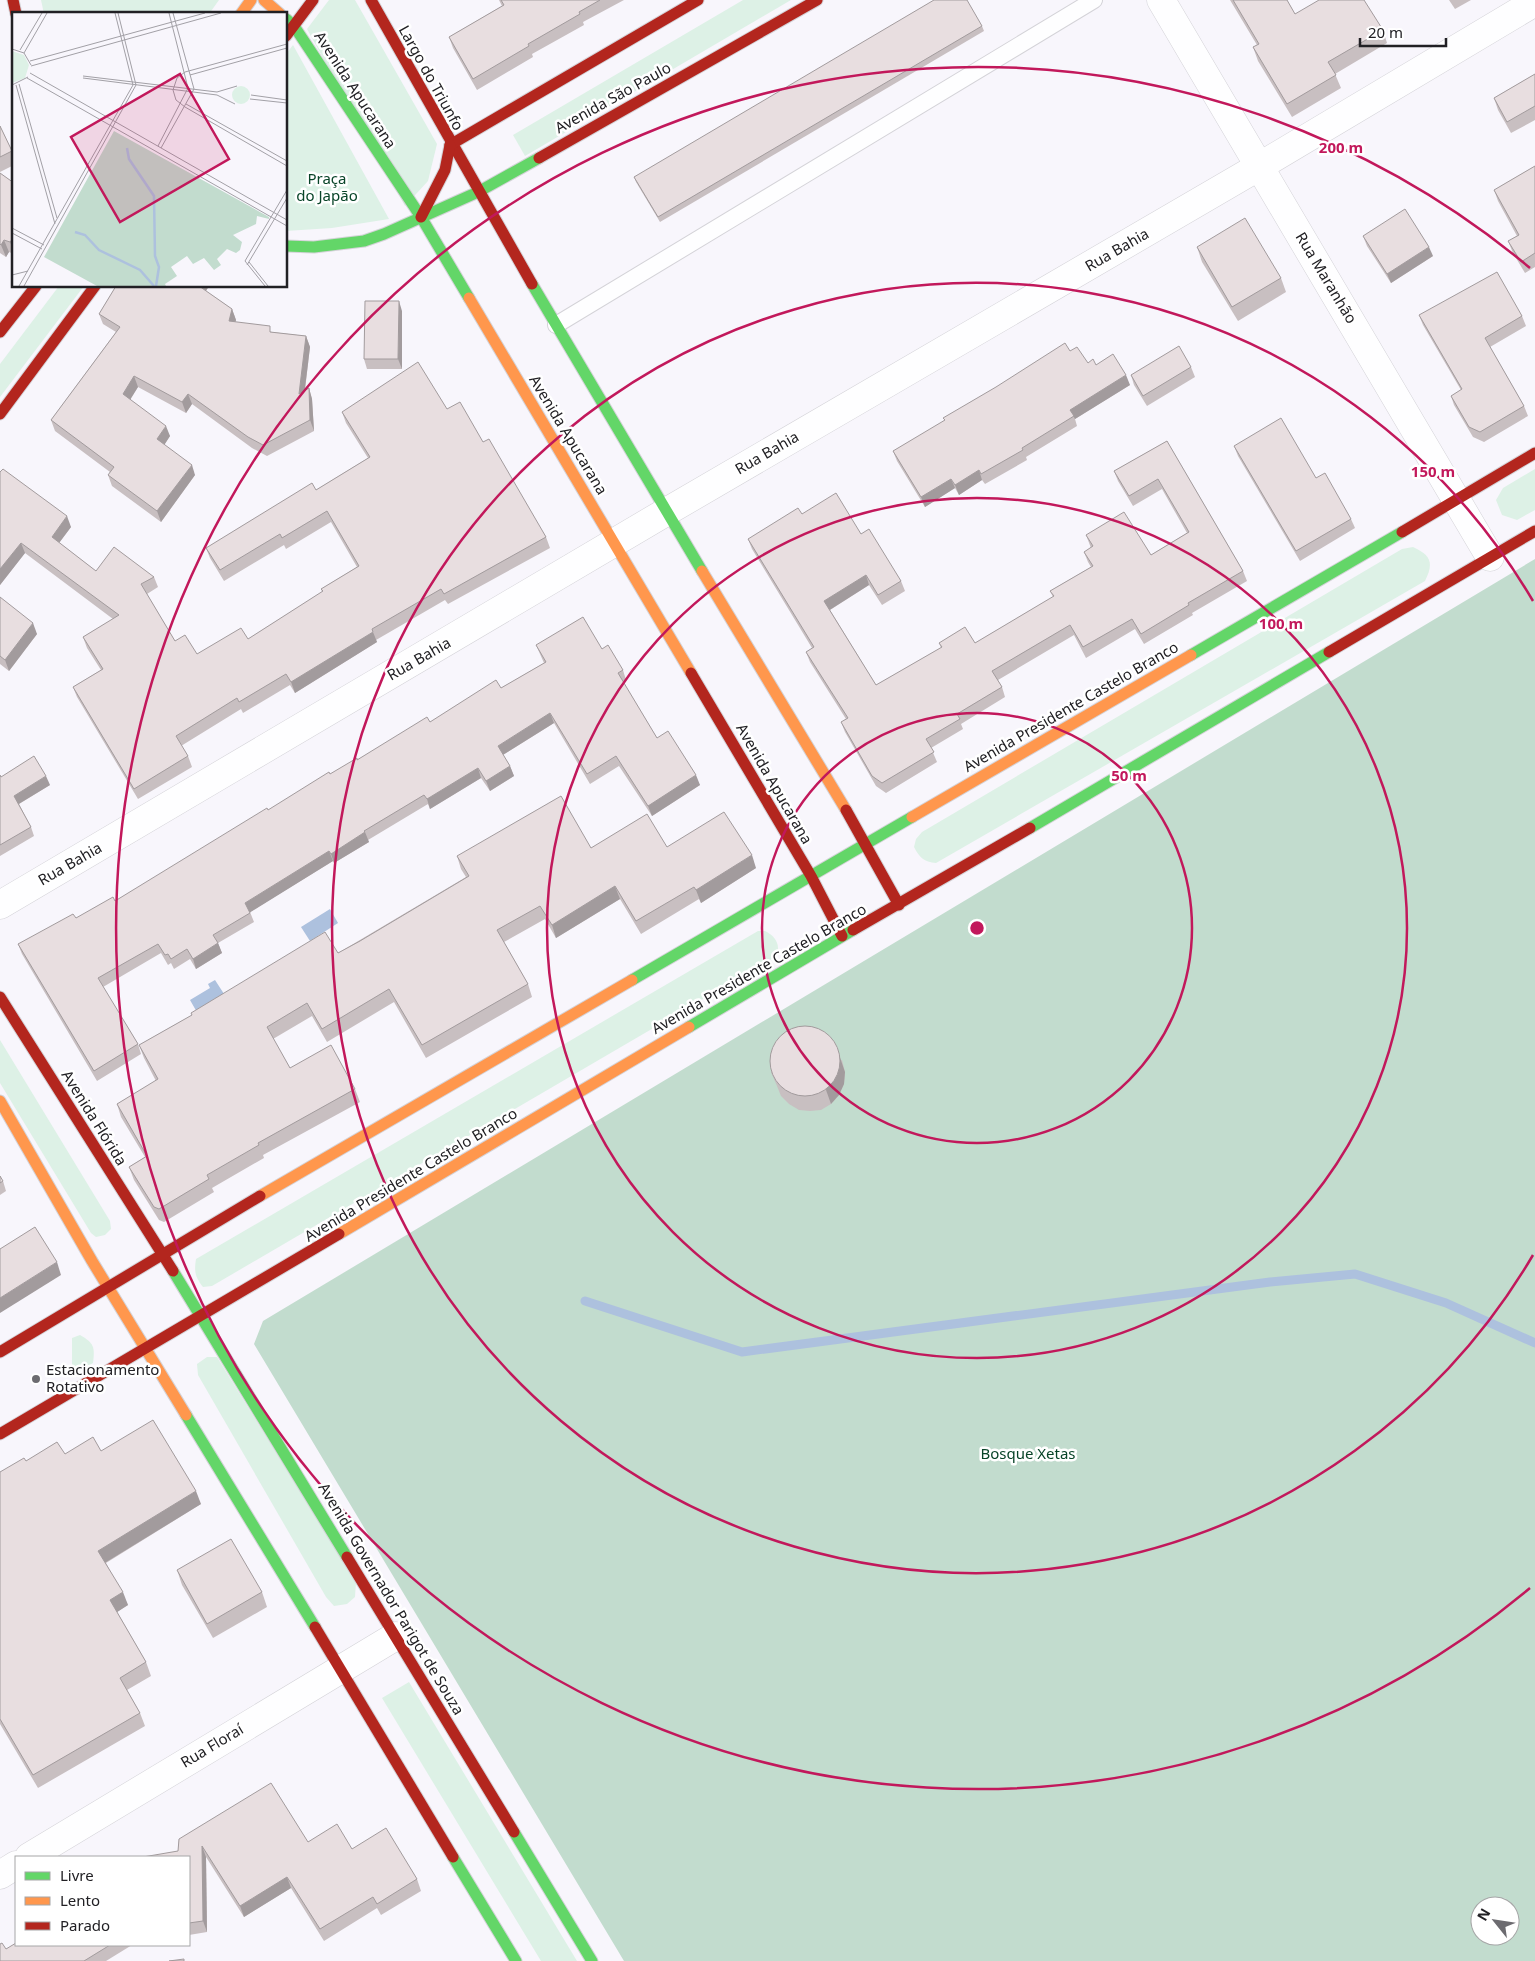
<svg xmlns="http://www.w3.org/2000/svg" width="1535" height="1961" font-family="'Noto Sans',sans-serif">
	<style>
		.green { fill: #ddf1e6 }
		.forest { fill: #c2dcce; fill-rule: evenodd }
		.water { fill: #adc1de }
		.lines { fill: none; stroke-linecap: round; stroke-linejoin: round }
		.stream { stroke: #adc1de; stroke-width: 9 }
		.lane-casing { stroke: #d4d3d8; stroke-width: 18 }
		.street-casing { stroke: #d4d3d8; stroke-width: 29 }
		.fast-casing { stroke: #d4d3d8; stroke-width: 13 }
		.slow-casing { stroke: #d4d3d8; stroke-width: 13 }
		.jam-casing { stroke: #d4d3d8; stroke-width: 13 }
		.lane { stroke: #fefeff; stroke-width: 16 }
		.street { stroke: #fefeff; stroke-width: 28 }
		.fast { stroke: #63d668; stroke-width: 11 }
		.slow { stroke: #ff974d; stroke-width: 11 }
		.jam { stroke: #b3261e; stroke-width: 11 }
		.wall { fill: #c8bfc1 }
		.shaded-wall { fill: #a29b9d }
		.building { fill: #e8dee0; stroke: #a29b9d }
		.ring { fill: none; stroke: #c2185b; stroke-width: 2.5 }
		.poi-dot { fill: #6c6b70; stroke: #fff; stroke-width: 2 }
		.labels { text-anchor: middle; stroke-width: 5; stroke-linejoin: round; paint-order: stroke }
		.street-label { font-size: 15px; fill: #212024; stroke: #fff }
		.park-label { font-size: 15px; fill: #084428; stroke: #fff }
		.poi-label { font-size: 15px; fill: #212024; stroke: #fff; text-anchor: start }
		.inset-river { fill: none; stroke: #adc1de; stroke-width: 2.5 }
		.inset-road { fill: none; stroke: #a2a0a6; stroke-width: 1 }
		.view { fill: #c2185b; fill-opacity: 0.15; stroke: #c2185b; stroke-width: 2.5 }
		.inset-edge { fill: none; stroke: #212024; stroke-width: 2.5 }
		.centre { fill: #c2185b; stroke: #fff; stroke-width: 2.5 }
		.ring-label { font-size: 15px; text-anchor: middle; font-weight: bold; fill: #c2185b; stroke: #fff; stroke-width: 5; stroke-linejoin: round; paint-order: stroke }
	</style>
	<rect width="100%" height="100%" fill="#f8f6fc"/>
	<g class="green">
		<path d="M41 0H219L209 14H44Z"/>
		<path d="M329 0H355L437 144 428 181 405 206 307 29Z"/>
		<path d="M743 0H791L525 156 513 135Z"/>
		<path d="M293 45 389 219 332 228 286 231V54Z"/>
		<path d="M59 286H84L0 397V364Z"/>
		<path d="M1535 469V510L1517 520 1502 515 1496 500 1503 488Z"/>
		<path d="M1413 547C1431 555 1434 563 1425 581L936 863C924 862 919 857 914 847L916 839 922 832 1402 549Z"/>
		<path d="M758 931H765C776 936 782 947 775 957L212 1286 203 1287C195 1277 194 1271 196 1259Z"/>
		<path d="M0 1040 110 1221 111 1229 105 1235 96 1237 91 1233 0 1083Z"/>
		<path d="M80 1335C94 1343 95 1347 93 1363L72 1377V1338Z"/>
		<path d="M207 1357H217L356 1582 355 1597 347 1604 334 1606 326 1597 198 1375 197 1364Z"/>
		<path d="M409 1682 577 1961H541L382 1698Z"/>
	</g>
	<path class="forest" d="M1535 559V1961H624L254 1344 263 1321ZM1480 1906H1510V1936H1480Z"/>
	<g class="water">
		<path d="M330 909 338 923 310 941 301 927Z"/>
		<path d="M215 980 226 997 198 1014 190 1000 210 988 208 984Z"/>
	</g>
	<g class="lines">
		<path class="stream" d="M585 1301 742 1352 1270 1282 1355 1274 1446 1303 1535 1343"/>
		<defs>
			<path id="lane" d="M556 325 1094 0"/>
			<g id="street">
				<path d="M1161 0 1490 557"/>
				<path d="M0 905 666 512 1260 166 1535 2"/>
				<path d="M29 1857 396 1636"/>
				<path d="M0 1875 16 1865"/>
			</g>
			<g id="fast">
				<path d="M286 19 294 26 421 217 469 298"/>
				<path d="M286 246 314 247 364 241 384 234 478 192 539 158"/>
				<path d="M532 284 702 571"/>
				<path d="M1191 655 1402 532"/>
				<path d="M1030 828 1329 652"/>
				<path d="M632 980 912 817"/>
				<path d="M689 1027 853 930"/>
				<path d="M173 1271 347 1557"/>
				<path d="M186 1415 315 1627"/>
				<path d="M514 1832 592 1961"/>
				<path d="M453 1857 516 1961"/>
			</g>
			<g id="slow">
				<path d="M264 0 280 14"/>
				<path d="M241 14 251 0"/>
				<path d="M469 298 691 673"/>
				<path d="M702 571 846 810"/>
				<path d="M912 817 1191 655"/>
				<path d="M0 1101 92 1261 186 1415"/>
				<path d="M260 1196 632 980"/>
				<path d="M339 1234 689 1027"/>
			</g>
			<g id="jam">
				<path d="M13 0 16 14"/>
				<path d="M371 0 532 284"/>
				<path d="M286 36 313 0"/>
				<path d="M450 145 698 0"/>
				<path d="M539 158 817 0"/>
				<path d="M421 217 445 170 450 145"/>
				<path d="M0 332 36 286"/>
				<path d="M0 414 95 286"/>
				<path d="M1402 532 1535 453"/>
				<path d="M1329 652 1535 531"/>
				<path d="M691 673 811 876 842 936"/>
				<path d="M846 810 899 905"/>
				<path d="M853 930 1030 828"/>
				<path d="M0 997 173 1271"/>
				<path d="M0 1352 260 1196"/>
				<path d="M0 1434 339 1234"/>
				<path d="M347 1557 514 1832"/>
				<path d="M315 1627 453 1857"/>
			</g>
		</defs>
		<use href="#lane" class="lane-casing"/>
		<use href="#street" class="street-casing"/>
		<use href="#fast" class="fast-casing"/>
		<use href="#slow" class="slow-casing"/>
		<use href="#jam" class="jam-casing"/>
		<use href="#lane" class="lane"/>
		<use href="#street" class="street"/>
		<use href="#fast" class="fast"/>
		<use href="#slow" class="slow"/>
		<use href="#jam" class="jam"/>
	</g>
	<g class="wall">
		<path d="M499 0H624L583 22 584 25 532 54 533 57 477 90 453 48 449 37 502 6Z"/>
		<path d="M1230 0H1287L1295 14 1383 30 1387 43 1335 74 1341 88 1292 117 1258 61 1253 47 1257 45Z"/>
		<path d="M1449 0H1471L1455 9Z"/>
		<path d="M982 26 984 31 660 222 636 182 634 177Z"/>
		<path d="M1535 74V120L1511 133 1498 110 1494 98Z"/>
		<path d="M0 126 14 155V165L0 172Z"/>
		<path d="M1535 166V267L1525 273 1513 253 1508 241 1517 236 1498 201 1494 190Z"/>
		<path d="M0 173 14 183V254L9 252 6 257 0 253Z"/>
		<path d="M1363 236 1433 256 1391 283 1367 246Z"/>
		<path d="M1197 247 1281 278 1286 292 1238 321 1202 262Z"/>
		<path d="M116 286H209L206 291 232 309 236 320 235 322 272 332 306 336 310 347 305 390 309 388 312 399 314 431 267 456 252 448 192 404 186 413 138 387 130 399 170 436 164 445 195 475 161 522 112 486 108 475 110 472 55 431 51 420 116 332 103 324 99 314Z"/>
		<path d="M402 311V369H367L364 359Z"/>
		<path d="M1419 315 1522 316 1526 326 1490 347 1524 406 1528 416 1484 442 1473 437 1454 405 1451 396 1461 390 1423 325Z"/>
		<path d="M1070 351 1088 363 1096 365 1130 385 1075 419 1077 426 1026 457 1027 460 985 484 982 480 959 495 955 488 925 507 897 461 893 451Z"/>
		<path d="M1191 367 1195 377 1147 406 1134 385 1131 375Z"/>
		<path d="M447 409 483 442 546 537 550 548 448 604 445 600 376 640 377 642 295 693 290 685 243 713 241 709 181 746 188 756 192 767 138 799 77 697 73 687 101 670 87 648 83 637 113 619 25 553 0 585V472L71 527 59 543 96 571 154 577 158 587 147 594 175 641 197 654 248 639 322 592 321 589 357 567 331 522 286 549 284 545 224 581 210 558 206 548 316 490 368 458 346 423 342 412Z"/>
		<path d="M1167 441 1243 571 1247 581 1192 613 1193 615 1144 644 1135 629 1086 658 1074 635 998 680 1002 687 1005 697 961 724 963 729 931 748 937 762 886 793 876 786 845 732 841 722 846 719 810 662 806 652 812 648 752 549 748 539 802 514 861 534 901 581 905 591 882 605 869 585 830 610 876 685 941 648 939 643H975L1053 597 1050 591 1091 567 1088 562 1084 552 1091 548 1086 535 1151 555 1187 533 1162 489 1133 506 1118 481 1114 471Z"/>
		<path d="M1234 446 1316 478 1351 519 1355 528 1300 561 1238 456Z"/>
		<path d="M0 597 37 634 9 671 0 664Z"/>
		<path d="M536 645 602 649 623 670 626 680 623 682 657 738 700 785 652 816 619 766 590 784 554 723 503 755 510 766 514 776 490 791 481 778 430 809 428 804 368 840 369 842 334 863 333 861 250 912 254 922 218 943 222 953 196 969 190 959 174 969 171 963 168 965 161 953 103 987 138 1044 141 1054 97 1081 22 954 18 944 115 901 330 774 430 722 501 688 544 663Z"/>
		<path d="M0 775 1 777 50 785 19 804 31 827 34 836 0 856Z"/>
		<path d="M667 847 756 868 701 903 699 899 641 934 620 899 556 938 545 919 504 942 528 984 532 997 426 1058 394 1002 327 1042 312 1016 273 1039 290 1068 355 1089 360 1102 263 1155 264 1158 212 1188 214 1192 164 1222 159 1220 134 1180 129 1167 145 1157 121 1117 117 1104 156 1081 144 1058 139 1045 192 1015 191 1013 338 953 466 877 461 869 457 856 591 848Z"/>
		<path d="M842 1060 845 1072 844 1084 839 1095 831 1104 821 1110 810 1111 799 1110 789 1104 781 1096 777 1086 771 1072Z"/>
		<path d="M0 1176 3 1181 6 1191 0 1195Z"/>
		<path d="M101 1451 201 1504 106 1563 128 1605 117 1612 146 1662 151 1676 127 1690 140 1713 145 1726 38 1788 0 1724V1472L26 1461 65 1454Z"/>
		<path d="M177 1570 262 1592 267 1607 213 1638 182 1585Z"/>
		<path d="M179 1839 308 1842 352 1849 417 1879 421 1891 381 1915 377 1908 324 1941 291 1888 244 1917 206 1857 207 1932 189 1935V1857L178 1851Z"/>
		<path d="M16 1945H132L106 1961H0L6 1949Z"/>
	</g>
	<g class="shaded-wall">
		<path d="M14 237V252L10 242Z"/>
		<path d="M4 240 9 252 6 257 1 245Z"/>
		<path d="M1429 247 1433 256 1391 283 1387 274Z"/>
		<path d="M198 286H209L202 297Z"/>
		<path d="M399 301 402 311V369L398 359Z"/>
		<path d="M232 309 236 320 233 332 229 321Z"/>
		<path d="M306 336 310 347 303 404 299 394Z"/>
		<path d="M1126 375 1130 385 1075 419 1070 410Z"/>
		<path d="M134 376 138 387 127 405 123 394Z"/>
		<path d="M309 388 312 399 314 431 310 420Z"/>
		<path d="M188 394 192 404 186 413 182 402Z"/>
		<path d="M166 426 170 436 161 450 157 439Z"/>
		<path d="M192 465 195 475 161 522 157 511Z"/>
		<path d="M979 470 982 480 959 495 955 485Z"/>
		<path d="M951 479 955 488 925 507 921 497Z"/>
		<path d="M67 516 71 527 56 547 52 537Z"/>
		<path d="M21 543 25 553 0 585V569Z"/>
		<path d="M866 575 869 585 828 611 824 601Z"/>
		<path d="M33 623 37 634 9 671 5 660Z"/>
		<path d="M373 632 377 642 295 693 291 682Z"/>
		<path d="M550 713 554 723 501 756 498 746Z"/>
		<path d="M510 766 514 776 490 791 486 781Z"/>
		<path d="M478 768 481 778 430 809 427 799Z"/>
		<path d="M696 775 700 785 652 816 648 806Z"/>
		<path d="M46 776 50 785 17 805 14 796Z"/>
		<path d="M365 832 369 842 334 863 331 854Z"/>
		<path d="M329 851 333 861 249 913 245 903Z"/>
		<path d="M752 855 756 868 701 903 696 890Z"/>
		<path d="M615 886 620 899 556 938 552 925Z"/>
		<path d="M218 943 222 953 196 969 193 959Z"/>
		<path d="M836 1046 845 1072 844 1084 839 1095 831 1104 826 1090Z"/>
		<path d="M57 1262 61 1275 0 1313V1298Z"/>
		<path d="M196 1491 201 1504 103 1564 98 1551Z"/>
		<path d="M123 1592 128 1605 114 1614 110 1600Z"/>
		<path d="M202 1846 206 1857 207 1932 203 1921Z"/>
		<path d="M287 1877 291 1888 244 1917 240 1906Z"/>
	</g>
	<g class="building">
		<path d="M501 0H600L579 12 580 14 528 44 529 46 473 79 449 37 504 5Z"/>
		<path d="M934 0H967L982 26 658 217 634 177Z"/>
		<path d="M1233 0H1287L1295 14 1319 0H1364L1383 30 1328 62 1336 75 1287 104 1253 47 1259 44Z"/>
		<path d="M1535 74V106L1507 122 1494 98Z"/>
		<path d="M0 126 12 151 0 157Z"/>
		<path d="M1535 166V253L1521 262 1508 241 1519 235 1494 190Z"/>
		<path d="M0 173 14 183V237L10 242 4 240 1 245 0 244Z"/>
		<path d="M1405 209 1429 247 1387 274 1363 236Z"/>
		<path d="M1245 218 1281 278 1232 307 1197 247Z"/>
		<path d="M1497 272 1522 316 1485 338 1524 406 1480 432 1469 427 1451 396 1462 389 1419 315Z"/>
		<path d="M116 286H199L232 309 229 321 270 326V332L306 336 299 394 309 388 310 420 263 445 248 437 188 394 182 402 134 376 123 394 166 426 157 439 192 465 157 511 108 475 114 467 51 420 120 327 99 314Z"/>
		<path d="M365 301H399L398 359H364Z"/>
		<path d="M1065 343 1070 351 1077 347 1088 363 1093 359 1096 365 1113 354 1126 375 1070 410 1074 416 1022 448 1023 450 981 474 979 470 955 485 951 479 921 497 893 451 945 420 943 418 996 387Z"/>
		<path d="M1179 346 1191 367 1143 396 1131 375Z"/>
		<path d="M418 362 447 409 460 402 483 442 489 439 546 537 444 594 441 589 372 629 373 632 291 682 286 674 239 702 237 698 176 736 188 756 134 789 73 687 103 669 83 637 119 615 21 543 0 569V472L3 469 67 516 52 537 96 571 114 547 154 577 141 584 175 641 185 635 197 654 241 628 248 639 323 591 321 589 359 566 327 511 282 538 280 534 220 570 206 548 312 483 316 490 370 457 342 412Z"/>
		<path d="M1281 418 1316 478 1325 473 1351 519 1296 551 1234 446Z"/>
		<path d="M1167 441 1243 571 1188 603 1189 605 1141 634 1132 619 1083 647 1070 625 992 671 1002 687 957 714 960 719 926 739 934 752 882 783 872 776 841 722 848 718 806 652 814 647 748 539 798 508 802 514 836 493 861 534 869 529 901 581 878 595 866 575 824 601 876 685 942 647 939 643 965 627 975 643 1054 596 1050 591 1093 566 1084 552 1093 546 1086 535 1124 512 1151 555 1189 532 1158 479 1129 496 1114 471Z"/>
		<path d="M0 597 33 623 5 660 0 656Z"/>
		<path d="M583 617 602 649 608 645 623 670 618 673 657 738 668 731 696 775 648 806 616 756 587 774 550 713 498 746 510 766 486 781 478 768 427 799 424 795 364 831 365 832 331 854 329 851 245 903 250 913 213 935 218 943 193 959 187 949 171 959 168 954 165 955 158 944 98 978 138 1044 94 1071 18 944 73 914 76 918 113 897 115 901 267 808 268 810 329 772 330 774 357 758V760L427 717 430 722 496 680 501 688 546 662 536 645Z"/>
		<path d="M34 756 46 776 14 796 31 827 0 845V775L1 777Z"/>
		<path d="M561 796 591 848 647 814 667 847 724 812 752 855 696 890 694 887 636 921 615 886 552 925 540 906 497 930 528 984 422 1045 389 989 322 1029 307 1003 267 1027 290 1068 331 1045 355 1089 258 1143 259 1145 207 1175 209 1179 159 1209 154 1207 129 1167 147 1156 117 1104 158 1079 139 1045 192 1015 191 1013 325 932 338 953 360 941 469 876 457 856Z"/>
		<circle cx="805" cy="1061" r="35"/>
		<path d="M0 1176 3 1181 0 1183Z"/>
		<path d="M35 1227 57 1262 0 1298V1249Z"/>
		<path d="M153 1420 196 1491 98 1551 123 1592 110 1600 146 1662 120 1678 140 1713 33 1775 0 1719V1472L24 1458 26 1461 57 1442 65 1454 93 1437 101 1451Z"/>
		<path d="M231 1539 262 1592 207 1624 177 1570Z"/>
		<path d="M271 1783 308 1842 337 1824 352 1849 386 1828 417 1879 377 1904 373 1897 320 1929 287 1877 240 1906 202 1846 203 1921 189 1923V1857H143L178 1851 179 1839Z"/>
		<path d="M2 1943 6 1949 16 1943V1945H110L84 1961H0V1944Z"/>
		<path d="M184 1959V1961H169Z"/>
	</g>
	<g class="ring">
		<circle cx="977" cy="928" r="215"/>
		<circle cx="977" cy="928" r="430"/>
		<path d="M1533 1255A645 645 0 1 1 1533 601"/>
		<path d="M1530 1588A861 861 0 1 1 1530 268"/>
	</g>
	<circle class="poi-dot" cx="36" cy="1379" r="5"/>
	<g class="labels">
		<g class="street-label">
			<text transform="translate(431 78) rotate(61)" y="5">Largo do Triunfo</text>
			<text transform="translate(355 90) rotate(57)" y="5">Avenida Apucarana</text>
			<text transform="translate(613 98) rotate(-29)" y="5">Avenida São Paulo</text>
			<text transform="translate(1117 250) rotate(-30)" y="5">Rua Bahia</text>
			<text transform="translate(1326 278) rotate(59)" y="5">Rua Maranhão</text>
			<text transform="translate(568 435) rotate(59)" y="5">Avenida Apucarana</text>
			<text transform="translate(767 453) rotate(-30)" y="5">Rua Bahia</text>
			<text transform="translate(419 659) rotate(-30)" y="5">Rua Bahia</text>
			<text transform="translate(1071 707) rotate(-30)" y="5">Avenida Presidente Castelo Branco</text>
			<text transform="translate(774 784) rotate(60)" y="5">Avenida Apucarana</text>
			<text transform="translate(70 864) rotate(-30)" y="5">Rua Bahia</text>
			<text transform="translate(759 969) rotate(-30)" y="5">Avenida Presidente Castelo Branco</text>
			<text transform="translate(94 1118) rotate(58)" y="5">Avenida Flórida</text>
			<text transform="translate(411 1175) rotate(-31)" y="5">Avenida Presidente Castelo Branco</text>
			<text transform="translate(391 1599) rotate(59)" y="5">Avenida Governador Parigot de Souza</text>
			<text transform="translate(212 1746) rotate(-31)" y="5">Rua Floraí</text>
		</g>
		<g class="park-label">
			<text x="327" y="184">Praça<tspan x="327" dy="17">do Japão</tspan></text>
			<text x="1028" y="1459">Bosque Xetas</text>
		</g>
		<g class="poi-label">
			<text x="46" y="1375">Estacionamento<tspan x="46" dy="17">Rotativo</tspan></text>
		</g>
	</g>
	<g transform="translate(12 12)">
		<rect width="275" height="275" fill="#f8f6fc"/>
		<path d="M0 39 12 43 17 53 13 66 0 71ZM220 83a9 9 0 1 1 18 0a9 9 0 1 1-18 0Z" fill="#ddf1e6"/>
		<path d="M102 119 257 205V207L245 204 244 212 221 223 230 230 228 238 224 241 215 237 205 247 209 253 202 258 192 246 181 252 175 244 159 255 165 264 153 272 154 274H85L32 245Z" fill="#c2dcce"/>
		<path class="inset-river" d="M115 136 117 147 142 184 143 244 147 255 144 274M63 220 73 223 87 238 128 258 142 274"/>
		<path class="inset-road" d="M275 32 173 60 165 66 161 78 164 88 173 95 275 154M0 37 12 41 19 53M8 38 30 1M12 41 35 1M18 49 193 1M19 54 209 1M18 61 275 208M178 63 275 36M71 64 205 80 225 74M15 66 275 214M71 66 205 83 223 92M7 72 45 206M0 73 16 65M4 73 43 212M239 83 275 88M238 87 275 91M174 92 275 149M146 134 176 76 157 1M149 136 182 77 161 1M0 216 32 233M0 221 30 237M237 250 256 274M235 253 275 186M0 263 16 259M7 274 121 73 103 1M12 274 124 73 106 1M253 274 233 249 275 178"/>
		<path class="view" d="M168 62 217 147 108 210 59 125Z"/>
		<rect width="275" height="275" class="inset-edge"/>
	</g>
	<circle cx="977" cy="928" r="8" class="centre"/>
	<g class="ring-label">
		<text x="1341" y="153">200 m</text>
		<text x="1433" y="477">150 m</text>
		<text x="1281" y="629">100 m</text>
		<text x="1129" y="781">50 m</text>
	</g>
	<rect x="15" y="1856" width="175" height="90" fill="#ffffff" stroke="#a6a6a7"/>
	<rect x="25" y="1872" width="25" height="8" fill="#63d668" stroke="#a6a6a7"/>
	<text x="60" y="1881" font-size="15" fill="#212024">Livre</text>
	<rect x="25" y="1897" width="25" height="8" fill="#ff974d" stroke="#a6a6a7"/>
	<text x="60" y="1906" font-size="15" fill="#212024">Lento</text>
	<rect x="25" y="1922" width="25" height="8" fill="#b3261e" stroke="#a6a6a7"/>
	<text x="60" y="1931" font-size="15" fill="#212024">Parado</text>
	<g transform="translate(1495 1921) rotate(300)"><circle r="24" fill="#ffffff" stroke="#a6a6a7"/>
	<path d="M0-4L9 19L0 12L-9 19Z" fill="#6c6b70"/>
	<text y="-8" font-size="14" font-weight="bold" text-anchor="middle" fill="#212024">N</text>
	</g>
	<path d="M1360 38v8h86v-8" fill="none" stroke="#212024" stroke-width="2.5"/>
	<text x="1368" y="38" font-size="15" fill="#212024" stroke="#ffffff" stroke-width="4" paint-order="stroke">20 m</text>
</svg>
